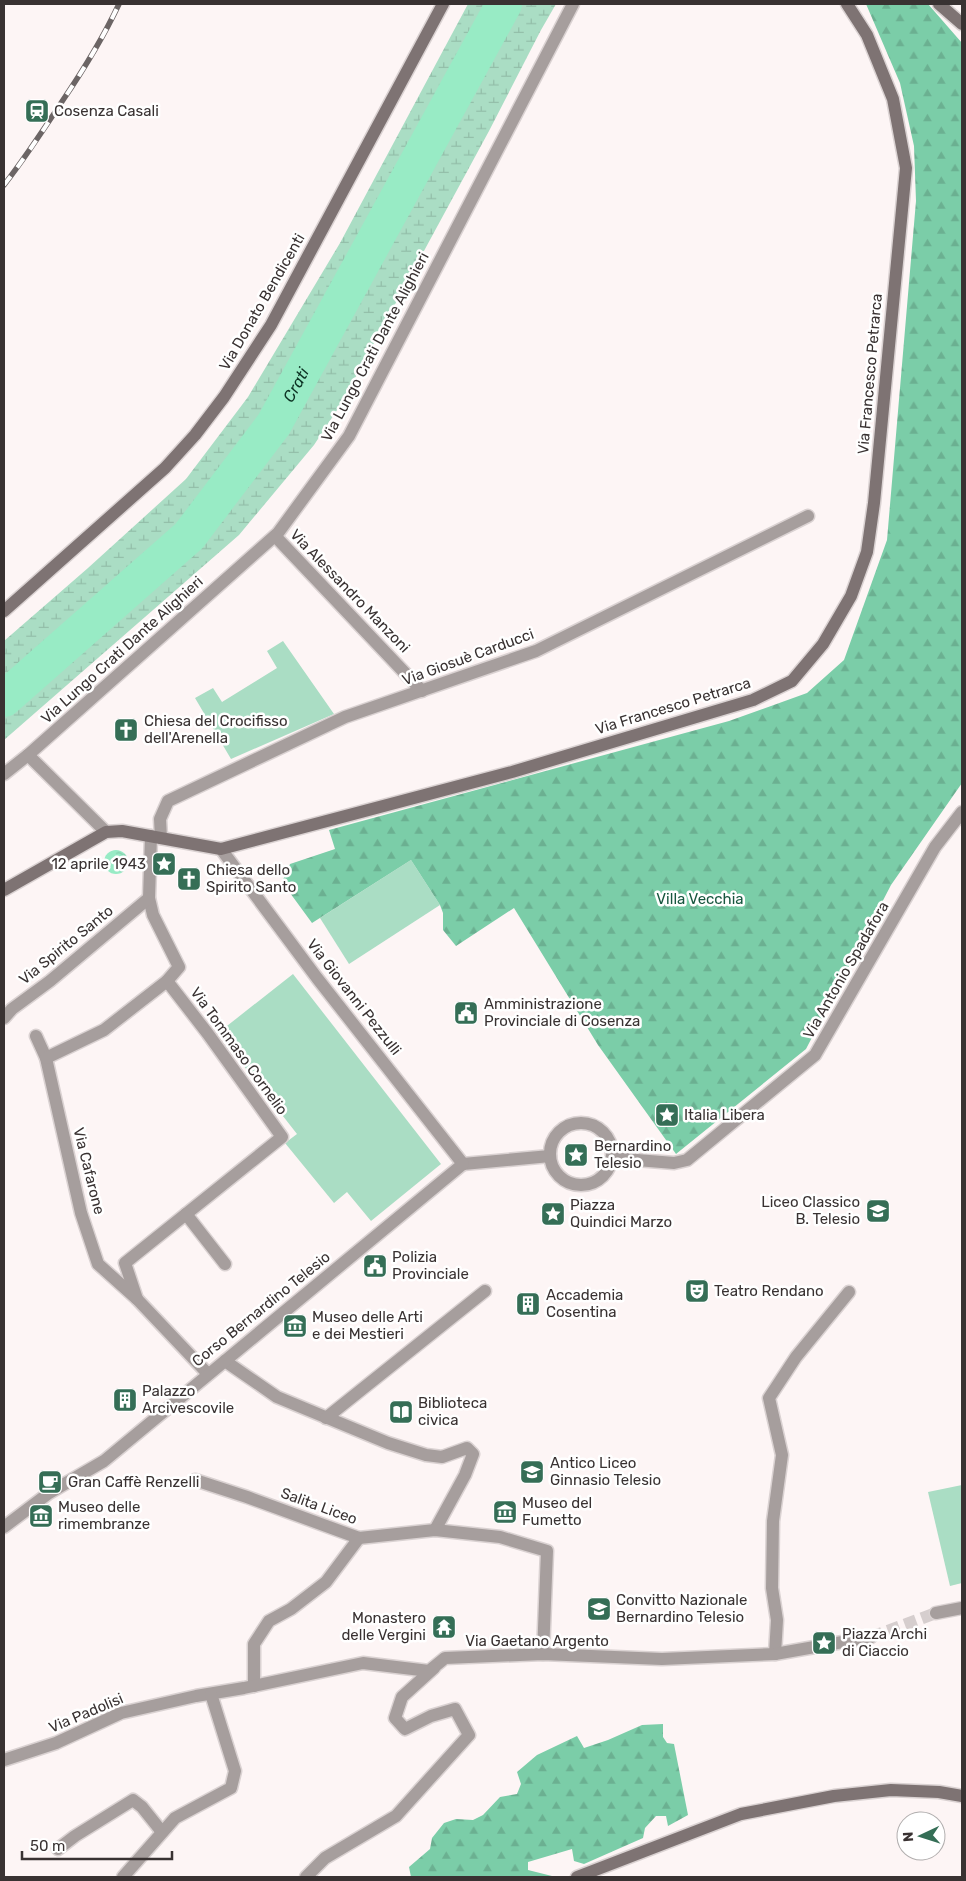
<svg xmlns="http://www.w3.org/2000/svg" width="966" height="1881" font-family="Rubik,sans-serif">
	<style>
		.green { fill: #aaddc4 }
		.forest { fill: url(#forest-firs) }
		.wetland { fill: url(#wetland-marsh) }
		.water { fill: url(#water-ripples) }
		.lines { fill: none; stroke-linecap: round; stroke-linejoin: round }
		.river { stroke: #98ebc5; stroke-width: 36 }
		.street-tunnel { stroke: #d6cece; stroke-width: 12; stroke-dasharray: 12 6; stroke-linecap: butt }
		.street-casing { stroke: #dad2d2; stroke-width: 15 }
		.secondary-casing { stroke: #dad2d2; stroke-width: 15 }
		.street { stroke: #a69e9d; stroke-width: 12 }
		.secondary { stroke: #7e7373; stroke-width: 12 }
		.rail-casing { stroke: #6c6565; stroke-width: 5.5 }
		.rail { stroke: #fff; stroke-width: 4; stroke-dasharray: 11; stroke-linecap: butt }
		.labels { text-anchor: middle; stroke-width: 5; stroke-linejoin: round; paint-order: stroke }
		.poi-label { font-size: 15px; fill: #393232; stroke: #fff; text-anchor: start }
		.street-label { font-size: 15px; fill: #393232; stroke: #fff }
		.park-label { font-size: 15px; fill: #17573f; stroke: #fff }
		.water-label { font-size: 16px; font-style: italic; fill: #0c3223; stroke: #fff }
	</style>
	<defs>
		<pattern id="forest-firs" width="22" height="20" patternUnits="userSpaceOnUse" patternTransform="scale(1.25)"><rect width="22" height="20" fill="#7bcda8"/><path d="M5 1l3.5 6h-7zM16 11l3.5 6h-7z" fill="#6bb091"/></pattern>
		<pattern id="wetland-marsh" width="20" height="14" patternUnits="userSpaceOnUse" patternTransform="scale(1.25)"><rect width="20" height="14" fill="#aaddc4"/><path d="M1 5h8M5 5V1M11 12h8M15 12V8" fill="none" stroke="#93bea9"/></pattern>
		<pattern id="water-ripples" width="26" height="14" patternUnits="userSpaceOnUse" patternTransform="scale(1.25)"><rect width="26" height="14" fill="#98ebc5"/><path d="M2 4q2-2 4 0t4 0M15 11q2-2 4 0t4 0" fill="none" stroke="#84caaa"/></pattern>
	</defs>
	<rect width="100%" height="100%" fill="#fdf5f5"/>
	<g class="green">
		<path d="M283 641 334 714 231 759 195 698 213 688 222 702 277 668 267 651Z"/>
		<path d="M411 860 440 905 349 964 320 918Z"/>
		<path d="M293 974 441 1164 371 1221 347 1192 334 1203 285 1143 297 1134 218 1033Z"/>
		<path d="M962 1485V1583L950 1586 928 1492Z"/>
	</g>
	<g class="forest">
		<path d="M866 4H928L962 43V783L891 885 806 1049 676 1154 598 1045 514 908 456 946 443 930V913L440 905 411 860 312 923 282 882 290 864 335 849 329 830 729 721 807 693 844 660 887 540 916 201 914 146 900 83Z"/>
		<path d="M663 1724V1737L667 1743 674 1744 688 1815 668 1826 666 1816H656L645 1828 643 1838 584 1864 574 1861 572 1849 528 1862V1870L552 1876 548 1877H411L409 1867 430 1849 432 1838 444 1823 456 1819 473 1820 483 1815 500 1797 517 1794 521 1784 517 1772 537 1755 577 1736 584 1748 608 1740 642 1725Z"/>
	</g>
	<path class="wetland" d="M468 4H556L541 30 489 131 341 404 314 445 239 535 4 740V641L88 568 186 479 248 397 340 243Z"/>
	<circle class="water" cx="116" cy="862" r="12"/>
	<g class="lines">
		<path class="river" id="s1" d="M4 699 189 536 274 424 504 4"/>
		<path class="street-tunnel" d="M871 1637 936 1613"/>
		<defs>
			<g id="street">
				<path d="M275 536 422 691"/>
				<path d="M28 755 106 832"/>
				<path d="M4 774 28 755 278 533 349 436 573 4"/>
				<path d="M151 836 149 898 153 915 179 967 167 981 208 1034 282 1137 125 1263 137 1299 208 1374"/>
				<path d="M161 838 160 819 168 801 345 717 536 651 808 516"/>
				<path d="M221 849 317 978 463 1164"/>
				<path d="M4 1018 12 1009 50 981 149 898"/>
				<path d="M36 1036 46 1058 81 1213 98 1264 137 1299"/>
				<path d="M46 1058 104 1030 167 981"/>
				<circle cx="581" cy="1154" r="31"/>
				<path d="M612 1158 674 1163 687 1160 815 1055 935 847 962 812"/>
				<path d="M463 1164 550 1156"/>
				<path d="M186 1214 225 1264"/>
				<path d="M225 1361 277 1397 388 1443 426 1455 442 1457 467 1448 473 1454 465 1475 435 1530"/>
				<path d="M326 1418 485 1291"/>
				<path d="M195 1480 247 1497 359 1538 435 1530 500 1537 547 1551 543 1654"/>
				<path d="M4 1527 49 1493 104 1461 463 1164"/>
				<path d="M936 1613 962 1608"/>
				<path d="M775 1654 777 1620 772 1588 773 1521 782 1455 769 1398 796 1357 849 1292"/>
				<path d="M254 1686V1644L269 1621 291 1609 326 1582 359 1538"/>
				<path d="M4 1760 56 1743 121 1713 196 1696 244 1688 363 1663 429 1671 445 1658 543 1654 662 1659 775 1654 871 1637"/>
				<path d="M58 1849 75 1836 133 1800 142 1807 162 1832"/>
				<path d="M123 1877 175 1818 231 1788 235 1771 211 1694"/>
				<path d="M306 1877 325 1858 396 1816 469 1735 455 1709 431 1716 405 1729 395 1718 402 1697 434 1668"/>
			</g>
			<g id="secondary">
				<path d="M939 4 962 24"/>
				<path d="M4 611 165 468 195 435 224 397 271 325 443 4"/>
				<path d="M4 890 106 832 122 831 221 849 512 772 753 700 792 681 823 644 851 596 867 552 874 503 906 168 893 99 867 35 847 4"/>
				<path d="M577 1877 741 1814 834 1796 891 1790 939 1792 962 1796"/>
			</g>
		</defs>
		<use href="#street" class="street-casing"/>
		<use href="#secondary" class="secondary-casing"/>
		<use href="#street" class="street"/>
		<use href="#secondary" class="secondary"/>
		<defs>
			<path id="rail" d="M4 185C25 158 44 129 63 100 84 69 103 38 119 4"/>
		</defs>
		<use href="#rail" class="rail-casing"/>
		<use href="#rail" class="rail"/>
	</g>
	<defs>
		<symbol id="station-square" viewBox="-11 -11 22 22"><rect x="-9" y="-9" width="18" height="18" rx="4" fill="#356e56" stroke="#fff"/><path d="M-3-6H3Q5-6 5-4V2Q5 4 3 4L4.5 6H3L1.5 4h-3L-3 6H-4.5L-3 4Q-5 4-5 2V-4Q-5-6-3-6ZM-3.5-4v3h7v-3ZM-3.5 1v1.5H-2V1ZM2 1v1.5H3.5V1Z" fill="#fff"/></symbol>
		<symbol id="church-square" viewBox="-11 -11 22 22"><rect x="-9" y="-9" width="18" height="18" rx="4" fill="#356e56" stroke="#fff"/><path d="M-1.2-6h2.4v3.5h3.3v2.4h-3.3V6h-2.4V-.1h-3.3v-2.4h3.3Z" fill="#fff"/></symbol>
		<symbol id="sight-square" viewBox="-11 -11 22 22"><rect x="-9" y="-9" width="18" height="18" rx="4" fill="#356e56" stroke="#fff"/><path d="M0-6L1.8-2.2L6-1.7L2.9 1.2L3.7 5.4L0 3.3L-3.7 5.4L-2.9 1.2L-6-1.7L-1.8-2.2Z" fill="#fff"/></symbol>
		<symbol id="civic-square" viewBox="-11 -11 22 22"><rect x="-9" y="-9" width="18" height="18" rx="4" fill="#356e56" stroke="#fff"/><path d="M-.6-6.5H3V-4.5H.6V-3L4-1V1h2V6H-6V1h2V-1L-.6-3ZM-1.2 2.5V6h2.4V2.5Z" fill="#fff"/></symbol>
		<symbol id="school-square" viewBox="-11 -11 22 22"><rect x="-9" y="-9" width="18" height="18" rx="4" fill="#356e56" stroke="#fff"/><path d="M0-5L7-2L0 1L-7-2ZM-4 1L0 2.5L4 1V4Q0 6-4 4Z" fill="#fff"/></symbol>
		<symbol id="theatre-square" viewBox="-11 -11 22 22"><rect x="-9" y="-9" width="18" height="18" rx="4" fill="#356e56" stroke="#fff"/><path d="M-5-5.5Q0-4 5-5.5V0Q5 5 0 6Q-5 5-5 0ZM-3.3-2.5H-1v1.5H-3.3ZM1-2.5H3.3v1.5H1ZM-2.8 1Q0 5.5 2.8 1Z" fill="#fff"/></symbol>
		<symbol id="building-square" viewBox="-11 -11 22 22"><rect x="-9" y="-9" width="18" height="18" rx="4" fill="#356e56" stroke="#fff"/><path d="M-4-6H4V6H1V3H-1V6H-4ZM-2.5-4.3h1.7v1.8h-1.7ZM.8-4.3h1.7v1.8H.8ZM-2.5-1h1.7V.8h-1.7ZM.8-1h1.7V.8H.8Z" fill="#fff"/></symbol>
		<symbol id="museum-square" viewBox="-11 -11 22 22"><rect x="-9" y="-9" width="18" height="18" rx="4" fill="#356e56" stroke="#fff"/><path d="M0-6L6-3V-2H-6V-3ZM-5-1h2V3h-2ZM-1-1h2V3h-2ZM3-1h2V3H3ZM-6 4H6V6H-6Z" fill="#fff"/></symbol>
		<symbol id="library-square" viewBox="-11 -11 22 22"><rect x="-9" y="-9" width="18" height="18" rx="4" fill="#356e56" stroke="#fff"/><path d="M-6-4Q-3-5.5-.7-3.5V5Q-3 3-6 4ZM6-4Q3-5.5 .7-3.5V5Q3 3 6 4Z" fill="#fff"/></symbol>
		<symbol id="cafe-square" viewBox="-11 -11 22 22"><rect x="-9" y="-9" width="18" height="18" rx="4" fill="#356e56" stroke="#fff"/><path d="M-5.5-4.5H6V0H3Q3 3.5 0 3.5H-2.5Q-5.5 3.5-5.5 0ZM3-3.2v2h1.7v-2ZM-6 4.5H4V6H-6Z" fill="#fff"/></symbol>
		<symbol id="temple-square" viewBox="-11 -11 22 22"><rect x="-9" y="-9" width="18" height="18" rx="4" fill="#356e56" stroke="#fff"/><path d="M0-6L5-2H3V0L6.5 2.5H4V6H1.5V3h-3V6H-4V2.5H-6.5L-3 0V-2H-5Z" fill="#fff"/></symbol>
	</defs>
	<g fill-rule="evenodd">
		<use href="#station-square" x="23" y="97" width="28" height="28"/>
		<use href="#church-square" x="112" y="716" width="28" height="28"/>
		<use href="#sight-square" x="150" y="850" width="28" height="28"/>
		<use href="#church-square" x="175" y="865" width="28" height="28"/>
		<use href="#civic-square" x="452" y="999" width="28" height="28"/>
		<use href="#sight-square" x="653" y="1101" width="28" height="28"/>
		<use href="#sight-square" x="562" y="1141" width="28" height="28"/>
		<use href="#school-square" x="864" y="1197" width="28" height="28"/>
		<use href="#sight-square" x="539" y="1200" width="28" height="28"/>
		<use href="#civic-square" x="361" y="1252" width="28" height="28"/>
		<use href="#theatre-square" x="683" y="1277" width="28" height="28"/>
		<use href="#building-square" x="514" y="1290" width="28" height="28"/>
		<use href="#museum-square" x="281" y="1312" width="28" height="28"/>
		<use href="#building-square" x="111" y="1386" width="28" height="28"/>
		<use href="#library-square" x="387" y="1398" width="28" height="28"/>
		<use href="#school-square" x="518" y="1458" width="28" height="28"/>
		<use href="#cafe-square" x="36" y="1468" width="28" height="28"/>
		<use href="#museum-square" x="491" y="1498" width="28" height="28"/>
		<use href="#museum-square" x="27" y="1502" width="28" height="28"/>
		<use href="#school-square" x="585" y="1595" width="28" height="28"/>
		<use href="#temple-square" x="430" y="1613" width="28" height="28"/>
		<use href="#sight-square" x="810" y="1629" width="28" height="28"/>
	</g>
	<g class="labels">
		<g class="poi-label">
			<text x="54" y="116">Cosenza Casali</text>
			<text x="144" y="726">Chiesa del Crocifisso<tspan x="144" dy="17">dell'Arenella</tspan></text>
			<text x="146" y="869" text-anchor="end">12 aprile 1943</text>
			<text x="206" y="875">Chiesa dello<tspan x="206" dy="17">Spirito Santo</tspan></text>
			<text x="484" y="1009">Amministrazione<tspan x="484" dy="17">Provinciale di Cosenza</tspan></text>
			<text x="684" y="1120">Italia Libera</text>
			<text x="594" y="1151">Bernardino<tspan x="594" dy="17">Telesio</tspan></text>
			<text x="860" y="1207" text-anchor="end">Liceo Classico<tspan x="860" dy="17">B. Telesio</tspan></text>
			<text x="570" y="1210">Piazza<tspan x="570" dy="17">Quindici Marzo</tspan></text>
			<text x="392" y="1262">Polizia<tspan x="392" dy="17">Provinciale</tspan></text>
			<text x="714" y="1296">Teatro Rendano</text>
			<text x="546" y="1300">Accademia<tspan x="546" dy="17">Cosentina</tspan></text>
			<text x="312" y="1322">Museo delle Arti<tspan x="312" dy="17">e dei Mestieri</tspan></text>
			<text x="142" y="1396">Palazzo<tspan x="142" dy="17">Arcivescovile</tspan></text>
			<text x="418" y="1408">Biblioteca<tspan x="418" dy="17">civica</tspan></text>
			<text x="550" y="1468">Antico Liceo<tspan x="550" dy="17">Ginnasio Telesio</tspan></text>
			<text x="68" y="1487">Gran Caffè Renzelli</text>
			<text x="522" y="1508">Museo del<tspan x="522" dy="17">Fumetto</tspan></text>
			<text x="58" y="1512">Museo delle<tspan x="58" dy="17">rimembranze</tspan></text>
			<text x="616" y="1605">Convitto Nazionale<tspan x="616" dy="17">Bernardino Telesio</tspan></text>
			<text x="426" y="1623" text-anchor="end">Monastero<tspan x="426" dy="17">delle Vergini</tspan></text>
			<text x="842" y="1639">Piazza Archi<tspan x="842" dy="17">di Ciaccio</tspan></text>
		</g>
		<g class="street-label">
			<text transform="translate(262 302) rotate(-60)" y="5">Via Donato Bendicenti</text>
			<text transform="translate(375 347) rotate(-62)" y="5">Via Lungo Crati Dante Alighieri</text>
			<text transform="translate(870 374) rotate(-85)" y="5">Via Francesco Petrarca</text>
			<text transform="translate(350 591) rotate(46)" y="5">Via Alessandro Manzoni</text>
			<text transform="translate(122 650) rotate(-42)" y="5">Via Lungo Crati Dante Alighieri</text>
			<text transform="translate(468 657) rotate(-20)" y="5">Via Giosuè Carducci</text>
			<text transform="translate(673 706) rotate(-17)" y="5">Via Francesco Petrarca</text>
			<text transform="translate(66 945) rotate(-39)" y="5">Via Spirito Santo</text>
			<text transform="translate(846 970) rotate(-60)" y="5">Via Antonio Spadafora</text>
			<text transform="translate(354 997) rotate(52)" y="5">Via Giovanni Pezzulli</text>
			<text transform="translate(239 1051) rotate(54)" y="5">Via Tommaso Cornelio</text>
			<text transform="translate(89 1171) rotate(76)" y="5">Via Cafarone</text>
			<text transform="translate(261 1309) rotate(-39)" y="5">Corso Bernardino Telesio</text>
			<text transform="translate(319 1506) rotate(20)" y="5">Salita Liceo</text>
			<text x="537" y="1646">Via Gaetano Argento</text>
			<text transform="translate(86 1713) rotate(-23)" y="5">Via Padolisi</text>
		</g>
		<g class="park-label">
			<text x="700" y="904">Villa Vecchia</text>
		</g>
		<g class="water-label">
			<text dy="6" stroke="none"><textPath href="#s1" startOffset="432">Crati</textPath></text>
		</g>
	</g>
	<rect width="966" height="1881" fill="none" stroke="#393232" stroke-width="10"/>
	<g transform="translate(921 1836) rotate(266)"><circle r="24" fill="#ffffff" stroke="#b0adad"/>
	<path d="M0-4L9 19L0 12L-9 19Z" fill="#356e56"/>
	<text y="-8" font-size="14" font-weight="bold" text-anchor="middle" fill="#393232">N</text>
	</g>
	<path d="M22 1851v8h150v-8" fill="none" stroke="#393232" stroke-width="2.5"/>
	<text x="30" y="1851" font-size="15" fill="#393232" stroke="#ffffff" stroke-width="4" paint-order="stroke">50 m</text>
</svg>
